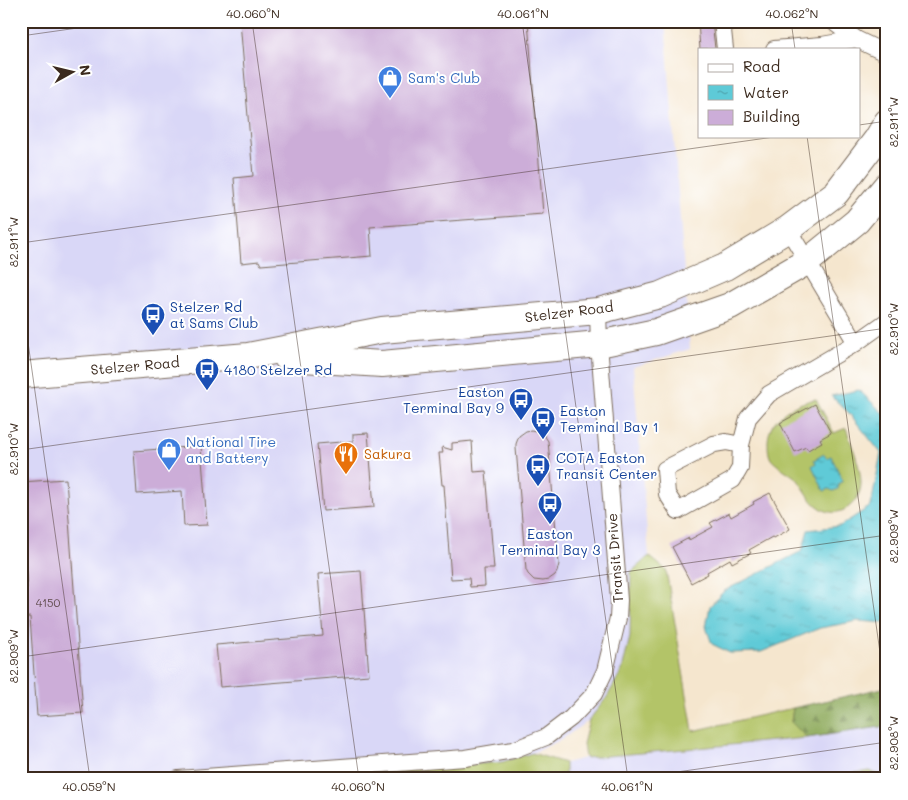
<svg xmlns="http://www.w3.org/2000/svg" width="908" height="800" font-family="Mali,sans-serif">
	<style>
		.built { fill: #d9d7f7 }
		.grass { fill: #b3c467; stroke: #777742 }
		.forest { fill: url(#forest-firs); stroke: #646a3d }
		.water { fill: url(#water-ripples); stroke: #4c7a7a }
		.building { fill: #ccadd8 }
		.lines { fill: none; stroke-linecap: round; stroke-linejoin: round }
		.minor-casing { stroke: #7c6c5c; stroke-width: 18 }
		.primary-casing { stroke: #7c6c5c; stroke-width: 28 }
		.minor { stroke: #fff; stroke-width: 16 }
		.primary { stroke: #fff; stroke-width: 26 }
		.ticks { fill: none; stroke: #3b2a1e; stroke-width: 1; stroke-opacity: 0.45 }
		.labels { text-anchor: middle; stroke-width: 4; stroke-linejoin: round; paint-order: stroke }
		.number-label { font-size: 11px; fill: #5f4b4c }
		.shop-label { font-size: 14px; fill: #366cbe; stroke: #fff; text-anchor: start }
		.transit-label { font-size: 14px; fill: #164399; stroke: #fff; text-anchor: start }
		.street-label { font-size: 14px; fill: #3b2a1e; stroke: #fff }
		.food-label { font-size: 14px; fill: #c56008; stroke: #fff; text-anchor: start }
		.neatline { fill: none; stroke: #3b2a1e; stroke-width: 2 }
		.ticks-label { font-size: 12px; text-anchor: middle; fill: #3b2a1e }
	</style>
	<defs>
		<pattern id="forest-firs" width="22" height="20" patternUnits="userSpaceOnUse" patternTransform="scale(1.25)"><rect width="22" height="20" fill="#8eaa5c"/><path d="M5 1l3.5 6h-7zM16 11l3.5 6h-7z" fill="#758b4b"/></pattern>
		<pattern id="water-ripples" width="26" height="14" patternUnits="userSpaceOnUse" patternTransform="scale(1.25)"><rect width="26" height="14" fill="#5ecad7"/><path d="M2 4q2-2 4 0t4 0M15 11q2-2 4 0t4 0" fill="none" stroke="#4fa4ae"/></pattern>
	</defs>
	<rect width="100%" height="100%" fill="#fff"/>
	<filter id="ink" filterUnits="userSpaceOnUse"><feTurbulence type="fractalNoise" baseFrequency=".02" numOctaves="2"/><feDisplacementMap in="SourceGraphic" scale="10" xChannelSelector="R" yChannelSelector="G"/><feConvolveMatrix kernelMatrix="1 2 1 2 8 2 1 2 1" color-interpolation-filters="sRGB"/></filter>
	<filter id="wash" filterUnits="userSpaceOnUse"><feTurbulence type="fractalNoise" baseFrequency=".0096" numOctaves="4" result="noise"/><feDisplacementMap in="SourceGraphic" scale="20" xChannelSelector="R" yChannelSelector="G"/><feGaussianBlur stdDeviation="1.12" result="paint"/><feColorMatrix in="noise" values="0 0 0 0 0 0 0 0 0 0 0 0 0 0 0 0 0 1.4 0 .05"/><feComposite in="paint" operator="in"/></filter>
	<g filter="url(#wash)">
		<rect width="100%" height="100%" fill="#f5e6ce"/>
		<g class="built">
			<path d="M21 21H665L690 349 633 367 649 556 631 572 630 637 622 670 607 697 589 720 561 740 532 753 503 762 337 776 336 779H21Z"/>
			<path d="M887 726V778L870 771 804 779H565V763L585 758 807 738Z"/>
		</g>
		<g class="grass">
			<path d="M816 399 834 433 846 428C851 443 861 467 861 483 861 503 838 522 819 507 810 501 805 489 798 480 791 473 776 466 771 459 768 454 768 447 768 441 769 417 795 403 816 399Z"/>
			<path d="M649 556 666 570 693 731 793 708 791 722 807 738 585 758 583 744 589 720 607 697 622 670 630 637 631 572Z"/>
			<path d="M532 753 565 763V779H336V776L502 762Z"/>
			<path d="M870 771 887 779H825V777Z"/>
		</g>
		<path class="forest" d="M887 687V726L807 738 791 722 793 708Z"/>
		<g class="water">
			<path d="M859 390 887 417V623L858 621 820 628 761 652 730 653 712 644 706 627 710 606 724 591 802 551 808 530 840 526 871 506 881 453 849 413 831 396Z"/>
			<path d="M824 454 826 458 831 456 843 481 839 483 838 489 833 491 829 489 824 491 812 466 816 463 814 460Z"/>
		</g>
		<g id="blocks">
			<g class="building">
				<path d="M240 21H528L543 214 370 227 372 256 261 265 259 261 241 263 234 178 253 176Z"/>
				<path d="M698 21H712L715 49H700Z"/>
				<path d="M815 404 831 433 820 439 822 442 808 450 806 447 795 452 780 423Z"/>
				<path d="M531 430 540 432 544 435 548 441 559 564 557 572 555 575 548 580 543 581 534 580 528 574 526 570 516 448V444L519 436 526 431Z"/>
				<path d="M368 433 374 507 323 511 317 444 353 441V434Z"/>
				<path d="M472 441 474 472 486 471 494 569H484L485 586 470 587 469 578 451 579 444 485H442L439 453H443L442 447 452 450V443Z"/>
				<path d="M201 446 207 525 184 526 182 491 137 494 134 451Z"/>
				<path d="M66 479 83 713 37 716 30 617 21 618V589L27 588 21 502V482Z"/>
				<path d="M770 493 790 529 774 538 772 537 749 550 751 553 732 563 730 559 707 572 708 574 691 583 672 547 689 538V540L713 527 710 523 729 513 731 517 754 504 753 502Z"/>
				<path d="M361 571 369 675 220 687 216 645 323 636 318 574Z"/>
			</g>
		</g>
	</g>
	<g filter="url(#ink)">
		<use href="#blocks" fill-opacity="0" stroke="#7c6c5c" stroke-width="1"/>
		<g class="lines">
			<defs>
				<g id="minor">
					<path d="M722 21 725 49"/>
					<path d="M836 21V24L856 39 887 54"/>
					<path d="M774 49 822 45 856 39"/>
					<path d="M788 229 856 343"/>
					<path d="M741 445 726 442 714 444 665 469 667 494 678 511 733 480 740 468 741 445 748 418 769 394 856 343 887 321"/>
					<path d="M178 779 465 758 513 750 546 737 571 718 594 694 605 671 618 618 619 600 599 344 598 311"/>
				</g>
				<g id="primary">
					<path d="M287 358 382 364 599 344 656 332 730 306 808 261 857 221 887 185"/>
					<path d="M21 375 248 356 382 330 598 311 660 295 725 267 788 229 836 193 877 139 887 122"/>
				</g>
			</defs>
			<use href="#minor" class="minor-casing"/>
			<use href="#primary" class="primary-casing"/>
			<use href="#minor" class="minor"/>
			<use href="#primary" class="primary"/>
		</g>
	</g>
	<path class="ticks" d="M252 21 359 779M522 21 628 779M791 21 795 49M21 36 127 21M859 125 887 121M807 136 887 702M21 243 781 136M21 293 90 779M21 450 887 328M21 657 887 535M628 779 887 742"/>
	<defs>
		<symbol id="shop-pin" viewBox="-11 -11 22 30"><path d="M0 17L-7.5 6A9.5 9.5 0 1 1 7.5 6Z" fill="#3f7fe0" stroke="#fff"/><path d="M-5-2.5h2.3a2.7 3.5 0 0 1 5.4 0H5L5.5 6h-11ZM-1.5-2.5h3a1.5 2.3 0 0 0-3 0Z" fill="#fff"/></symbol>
		<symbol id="bus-pin" viewBox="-11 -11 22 30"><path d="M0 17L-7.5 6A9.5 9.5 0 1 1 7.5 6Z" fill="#1a4fb4" stroke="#fff"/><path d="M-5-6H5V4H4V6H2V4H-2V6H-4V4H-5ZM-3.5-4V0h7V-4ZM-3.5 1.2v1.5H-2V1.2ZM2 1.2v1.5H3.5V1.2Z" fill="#fff"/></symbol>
		<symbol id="restaurant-pin" viewBox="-11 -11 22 30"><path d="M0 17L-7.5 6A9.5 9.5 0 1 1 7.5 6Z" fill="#e8710a" stroke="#fff"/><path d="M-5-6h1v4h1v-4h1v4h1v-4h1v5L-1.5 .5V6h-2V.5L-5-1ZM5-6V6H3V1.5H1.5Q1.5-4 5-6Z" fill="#fff"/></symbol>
	</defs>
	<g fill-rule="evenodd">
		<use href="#shop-pin" x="376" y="64" width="28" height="38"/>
		<use href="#bus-pin" x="139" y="301" width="28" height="38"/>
		<use href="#bus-pin" x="193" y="356" width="28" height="38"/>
		<use href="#bus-pin" x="507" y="386" width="28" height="38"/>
		<use href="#bus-pin" x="529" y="405" width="28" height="38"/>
		<use href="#shop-pin" x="155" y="436" width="28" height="38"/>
		<use href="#restaurant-pin" x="332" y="440" width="28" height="38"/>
		<use href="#bus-pin" x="524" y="452" width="28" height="38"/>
		<use href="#bus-pin" x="536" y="490" width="28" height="38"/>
	</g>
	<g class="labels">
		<g class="number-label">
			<text x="48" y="607">4150</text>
		</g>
		<g class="shop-label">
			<text x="408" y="83">Sam's Club</text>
			<text x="186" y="447">National Tire<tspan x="186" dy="16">and Battery</tspan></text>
		</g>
		<g class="transit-label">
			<text x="170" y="312">Stelzer Rd<tspan x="170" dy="16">at Sams Club</tspan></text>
			<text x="224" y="375">4180 Stelzer Rd</text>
			<text x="504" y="397" text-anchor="end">Easton<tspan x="504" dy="16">Terminal Bay 9</tspan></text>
			<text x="560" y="416">Easton<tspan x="560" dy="16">Terminal Bay 1</tspan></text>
			<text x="556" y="463">COTA Easton<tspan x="556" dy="16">Transit Center</tspan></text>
			<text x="550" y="539" text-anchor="middle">Easton<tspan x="550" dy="16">Terminal Bay 3</tspan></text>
		</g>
		<g class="street-label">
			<text transform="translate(569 312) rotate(-7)" y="5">Stelzer Road</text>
			<text transform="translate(135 366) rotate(-5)" y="5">Stelzer Road</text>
			<text transform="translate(615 558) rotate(-94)" y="5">Transit Drive</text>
		</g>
		<g class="food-label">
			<text x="364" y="459">Sakura</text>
		</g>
	</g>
	<rect width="908" height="800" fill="none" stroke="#fff" stroke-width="55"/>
	<rect x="698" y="48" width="162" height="90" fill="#ffffff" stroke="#b1aaa5"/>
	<rect x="708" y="64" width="25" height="8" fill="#ffffff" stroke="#b1aaa5"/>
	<text x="743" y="72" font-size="15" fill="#3b2a1e">Road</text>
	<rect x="708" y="85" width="25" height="15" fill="url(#water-ripples)" stroke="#b1aaa5"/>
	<text x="743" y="98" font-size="15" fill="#3b2a1e">Water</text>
	<rect x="708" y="110" width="25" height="15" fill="#ccadd8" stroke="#b1aaa5"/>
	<text x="743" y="122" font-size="15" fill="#3b2a1e">Building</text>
	<g transform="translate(72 72) rotate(82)" stroke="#ffffff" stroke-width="4" paint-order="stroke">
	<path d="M0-4L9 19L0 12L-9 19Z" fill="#3b2a1e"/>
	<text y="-8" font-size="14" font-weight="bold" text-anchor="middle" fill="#3b2a1e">N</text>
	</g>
	<rect x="28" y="28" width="852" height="744" class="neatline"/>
	<g class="ticks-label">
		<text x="253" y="18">40.060°N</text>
		<text x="523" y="18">40.061°N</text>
		<text x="792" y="18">40.062°N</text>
		<text transform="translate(894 122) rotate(-90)" y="4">82.911°W</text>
		<text transform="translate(14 242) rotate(-90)" y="4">82.911°W</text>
		<text transform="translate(894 329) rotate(-90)" y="4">82.910°W</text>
		<text transform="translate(14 449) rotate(-90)" y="4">82.910°W</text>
		<text transform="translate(894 536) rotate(-90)" y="4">82.909°W</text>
		<text transform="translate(14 656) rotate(-90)" y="4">82.909°W</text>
		<text transform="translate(894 743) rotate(-90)" y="4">82.908°W</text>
		<text x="89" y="791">40.059°N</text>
		<text x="358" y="791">40.060°N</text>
		<text x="627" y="791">40.061°N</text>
	</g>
</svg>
